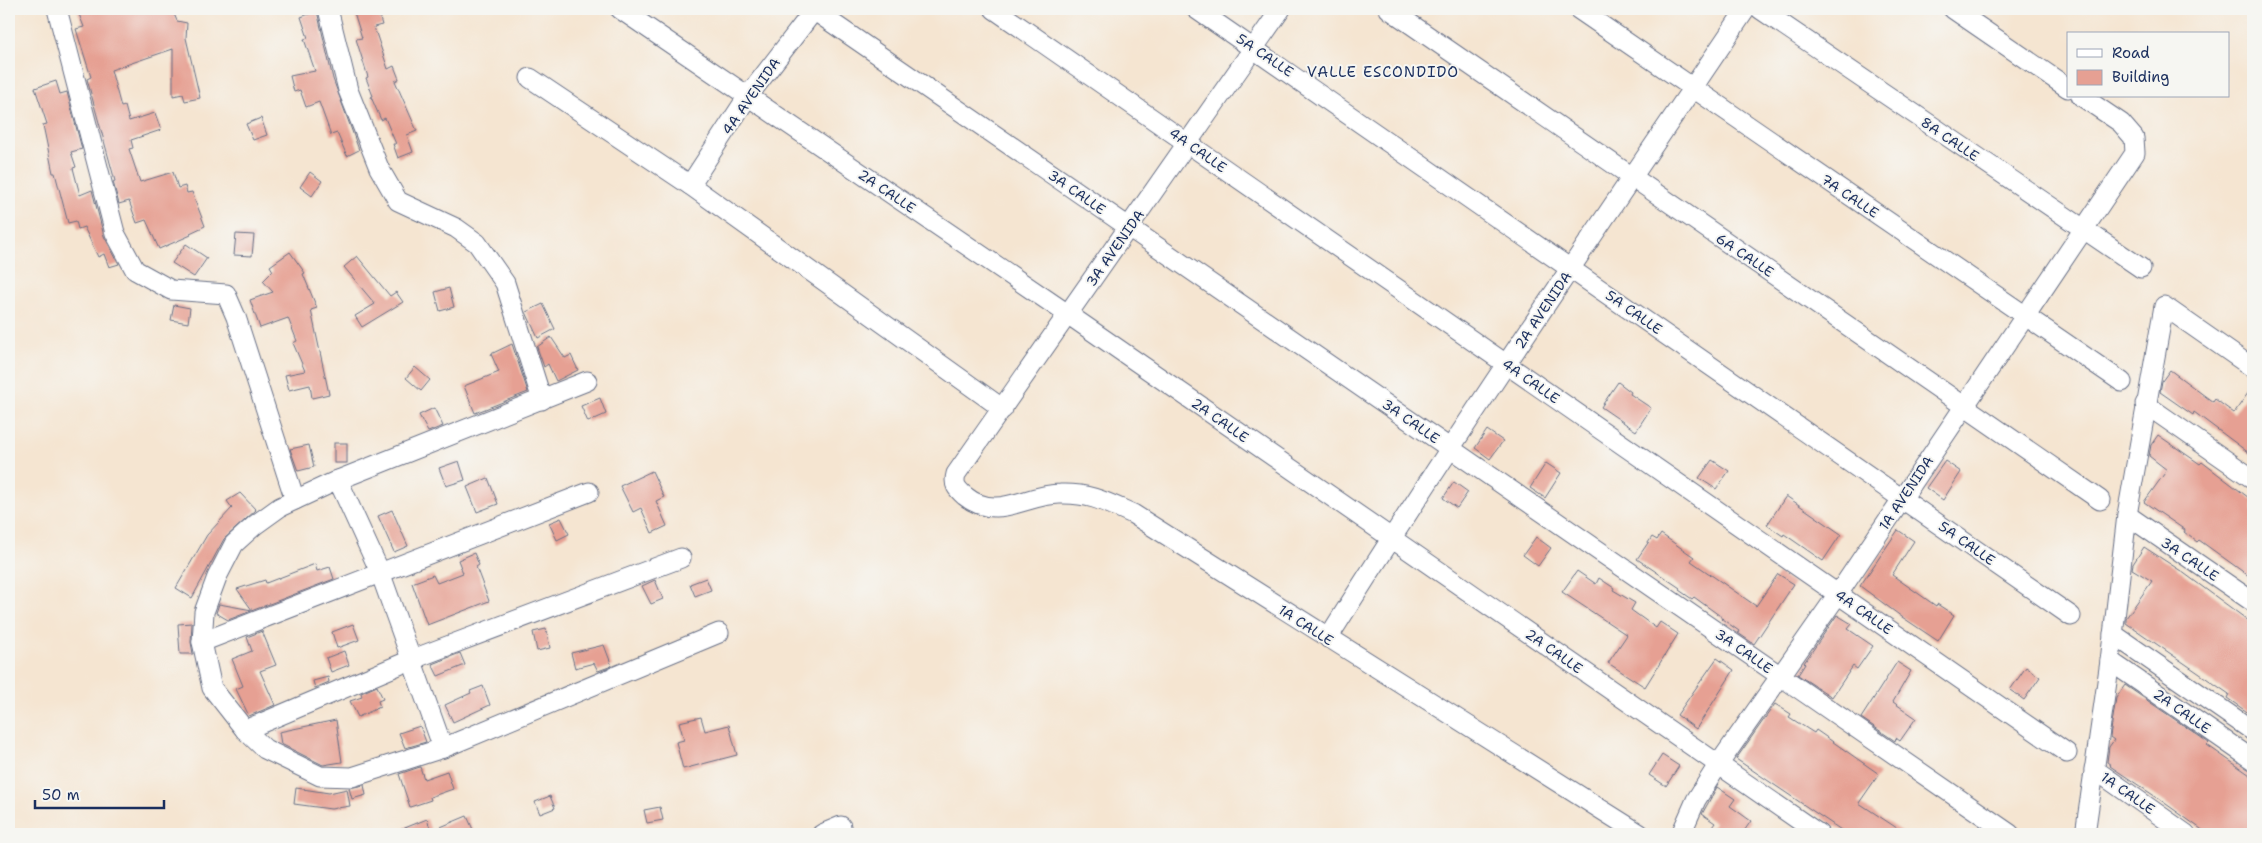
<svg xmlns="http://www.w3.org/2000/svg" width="2262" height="843" font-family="'Shantell Sans',sans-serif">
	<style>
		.building { fill: #e6a093 }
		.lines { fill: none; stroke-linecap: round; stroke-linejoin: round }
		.minor-casing { stroke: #676f86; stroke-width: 21 }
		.minor { stroke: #fff; stroke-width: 19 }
		.labels { text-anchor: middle; stroke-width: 4; stroke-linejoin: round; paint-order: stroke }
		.street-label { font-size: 14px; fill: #1b2f5e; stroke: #f6f6f2 }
		.neighbourhood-label { font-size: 15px; letter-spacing: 1px; fill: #1b2f5e; stroke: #f6f6f2 }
	</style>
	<rect width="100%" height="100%" fill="#f6f6f2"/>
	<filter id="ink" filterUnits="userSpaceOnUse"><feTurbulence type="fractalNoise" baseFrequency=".02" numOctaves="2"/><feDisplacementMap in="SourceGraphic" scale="10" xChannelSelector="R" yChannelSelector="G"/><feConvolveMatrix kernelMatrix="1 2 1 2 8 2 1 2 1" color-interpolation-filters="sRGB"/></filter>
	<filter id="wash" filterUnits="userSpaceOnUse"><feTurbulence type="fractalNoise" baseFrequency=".0096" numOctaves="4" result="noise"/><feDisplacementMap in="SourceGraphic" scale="20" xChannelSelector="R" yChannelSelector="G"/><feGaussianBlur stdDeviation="1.12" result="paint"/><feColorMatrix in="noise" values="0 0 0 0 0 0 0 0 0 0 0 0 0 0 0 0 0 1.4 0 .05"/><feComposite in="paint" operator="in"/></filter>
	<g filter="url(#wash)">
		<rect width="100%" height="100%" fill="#f5e5d1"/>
		<g id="blocks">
			<g class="building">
				<path d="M77 9H172L177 21 187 23 186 38 200 98 185 101 183 94 173 96V49L111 70 121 107 125 106 129 121 155 113 161 130 131 140 133 148 129 149 140 182 173 172 178 188 185 186 187 193 192 192 205 226 190 233 191 235 159 249 146 220 137 223 129 201 119 204 113 182 115 181 87 79 91 77 76 29 84 27Z"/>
				<path d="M353 9H377L382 25 374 27 388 69 394 66 399 79 395 81 417 131 407 135 413 152 398 158 393 144H396L385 118 381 120 371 97 373 96 366 78 368 77 356 39 362 38Z"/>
				<path d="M317 11 333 79 359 150 347 156 337 133 331 135 319 102 306 107 300 90 294 92 290 76 315 71 304 39 308 38 301 17Z"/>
				<path d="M56 81 60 94 67 92 82 149 71 152 76 167 73 168 80 195 92 190 104 236 119 264 109 267 104 254 98 257 84 227 78 229 76 221 68 223 55 173H53L43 125 47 124 35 88Z"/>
				<path d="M261 118 267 135 253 140 246 124Z"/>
				<path d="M310 172 322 181 312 196 300 187Z"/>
				<path d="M236 234 254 235 252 256 234 255Z"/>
				<path d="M186 244 207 258 194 277 172 263Z"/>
				<path d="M290 252 305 273 303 274 317 308 311 310 329 394 312 398 310 385 289 390 285 375 305 371 293 343 297 341 288 318 260 328 250 300 273 292 263 281 273 271 270 266Z"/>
				<path d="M357 256 390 296 396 292 403 302 362 327 355 316 375 304 344 267Z"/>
				<path d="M449 288 454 307 440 311 435 292Z"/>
				<path d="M543 304 555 329 538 338 526 312Z"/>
				<path d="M174 305 190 308 188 323 171 320Z"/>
				<path d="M551 337 565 358 571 355 578 370 556 381 548 364 544 367 537 347Z"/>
				<path d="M512 344 528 392 475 413 464 386 499 372 491 354Z"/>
				<path d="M415 367 430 380 421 391 406 378Z"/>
				<path d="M2170 370 2213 402 2215 399 2234 413 2253 386V456L2194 412 2193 415 2160 392 2162 381Z"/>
				<path d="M1618 382 1631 392 1630 394 1651 408 1636 431 1601 407Z"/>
				<path d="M600 398 606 414 588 422 581 406Z"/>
				<path d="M434 408 443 426 428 432 419 415Z"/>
				<path d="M1487 430 1503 441 1490 459 1475 448Z"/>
				<path d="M2158 435 2200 464 2202 462 2253 501V579L2199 540 2197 542 2184 532 2185 530 2144 502 2167 470 2149 456 2151 445Z"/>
				<rect x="334" y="443" width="13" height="20"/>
				<path d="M309 445 314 467 298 471 290 449Z"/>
				<path d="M1712 460 1729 471 1716 489 1699 478Z"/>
				<path d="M459 461 465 480 446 486 439 468Z"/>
				<path d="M1945 461 1961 472 1943 500 1926 488Z"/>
				<path d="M1546 463 1561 473 1545 498 1530 488Z"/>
				<path d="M652 471 664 497 656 501 667 526 652 533 641 508 633 512 620 486Z"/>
				<path d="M488 478 498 504 477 512 467 487Z"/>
				<path d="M1454 482 1468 492 1457 508 1443 498Z"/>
				<path d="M240 493 256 510 224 539 192 598 176 588 207 535 232 508 227 501Z"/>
				<path d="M1786 496 1841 534 1823 561 1784 534 1783 536 1767 525Z"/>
				<path d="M392 510 408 546 394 552 378 516Z"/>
				<path d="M561 518 569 534 557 540 549 523Z"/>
				<path d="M1898 530 1914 541 1892 575 1936 606 1937 604 1954 615 1938 641 1902 617 1860 586Z"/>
				<path d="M1661 534 1694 557 1691 561 1756 606 1778 574 1794 584 1754 644 1738 633 1739 631 1722 619 1723 618 1694 597 1692 599 1679 590 1680 588 1637 559 1652 537 1657 540Z"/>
				<path d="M1536 537 1551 548 1538 566 1523 555Z"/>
				<path d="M2144 547 2181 571 2253 624V716L2227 698 2229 694 2126 623V618L2152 581 2132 569 2133 564Z"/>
				<path d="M474 553 479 565 476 567 489 601 427 625 412 583 433 575 437 583 463 573 458 560Z"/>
				<path d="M315 564 317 571 330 567 334 579 228 620 216 613 219 604 252 610 237 589 265 580 266 583Z"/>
				<path d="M1577 571 1596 584 1599 578 1614 588 1613 590 1635 603 1631 610 1656 628 1660 622 1678 634 1645 687 1608 663 1627 635 1562 592Z"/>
				<path d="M706 578 711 590 695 596 690 584Z"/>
				<path d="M655 580 663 599 651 604 642 586Z"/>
				<path d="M1837 615 1852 624 1848 629 1873 646 1857 669 1853 666 1832 697 1798 675 1805 664 1804 663Z"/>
				<path d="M192 623 191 642 193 654H180L178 624Z"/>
				<path d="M353 624 359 640 337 648 332 632Z"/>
				<path d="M546 629 550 648 537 651 533 632Z"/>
				<path d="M262 631 276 665 260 671 275 705 249 716 236 689 243 686 232 659 252 651 247 637Z"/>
				<path d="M604 645 612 666 598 671 594 663 575 668 571 653Z"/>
				<path d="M344 651 349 665 331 672 326 658Z"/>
				<path d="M460 653 465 665 438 676 432 664Z"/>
				<path d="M1717 658 1734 670 1696 729 1677 715Z"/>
				<path d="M1897 662 1911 671 1893 702 1916 718 1900 741 1896 738 1895 741 1861 718Z"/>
				<path d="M2026 667 2040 677 2024 700 2010 690Z"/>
				<path d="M328 677 329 682 315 688 313 681Z"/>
				<path d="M2125 685 2209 743 2207 745 2253 777V834H2208L2159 799 2110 766 2111 765 2107 762 2109 747 2114 740 2110 737 2116 698Z"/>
				<path d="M377 686 383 699 378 701 380 707 358 717 350 701 362 697 361 693Z"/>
				<path d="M483 686 490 705 453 722 445 705 471 693 470 691Z"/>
				<path d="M1775 704 1791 714 1789 717 1814 733 1816 730 1879 774 1859 803 1906 834H1847L1736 759Z"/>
				<path d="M701 717 705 731 729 725 737 755 683 769 676 742 684 740 679 722Z"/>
				<path d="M336 720 342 762 323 765 281 744 279 732Z"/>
				<path d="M420 726 426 742 405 748 399 733Z"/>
				<path d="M1662 755 1679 766 1666 786 1649 775Z"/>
				<path d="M420 767 424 779 447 771 453 789 430 797 431 800 410 807 399 774Z"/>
				<path d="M364 785 366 795 352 799 349 788Z"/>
				<path d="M1717 787 1735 799 1730 806 1751 821 1742 834H1707L1715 823 1702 814Z"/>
				<path d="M296 788 329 793 347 789 350 806 331 809 294 804Z"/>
				<path d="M550 796 555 808 540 814 535 802Z"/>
				<path d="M660 807 663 820 647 823 644 810Z"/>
				<path d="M467 816 475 834H390L427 819 431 831Z"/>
			</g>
		</g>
	</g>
	<g filter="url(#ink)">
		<use href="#blocks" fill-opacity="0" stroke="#676f86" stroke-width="1"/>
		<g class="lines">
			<defs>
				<g id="minor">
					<path d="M57 9 115 233 135 270 171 290 226 294 236 317 295 500"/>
					<path d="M328 9 348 90 379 168 398 201 456 228 477 243 505 283 542 400"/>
					<path d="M620 9 1069 315 1819 834"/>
					<path d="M812 9 2010 834"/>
					<path d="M994 9 2067 753"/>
					<path d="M1196 9 2071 616"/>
					<path d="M1281 9 956 474C953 485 957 489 965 496 997 522 1026 494 1060 494 1090 493 1106 502 1133 514L1640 834"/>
					<path d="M1389 9 2100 500"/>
					<path d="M1578 9 2122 382"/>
					<path d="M1760 9 2141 268"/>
					<path d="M1953 9 2068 88"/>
					<path d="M530 78 690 185 1003 409"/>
					<path d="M690 185 748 96 815 9"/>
					<path d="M587 381 338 480 280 507 255 525 234 544 217 577 204 612 202 642 212 688 245 730 265 749 320 776 352 777 443 748 719 633"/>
					<path d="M2145 404 2253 479"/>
					<path d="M338 480 380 572 443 748"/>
					<path d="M2127 515 2253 602"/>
					<path d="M2113 634 2253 731"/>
					<path d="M1328 638C1462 425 1605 218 1746 9"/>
					<path d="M202 642 589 492"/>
					<path d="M2110 661 2253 760"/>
					<path d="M245 730 413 659 681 558"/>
					<path d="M2094 769 2186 834"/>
					<path d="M822 834 841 826"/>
					<path d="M1681 834 1696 800 1718 765 1838 594 2135 153 2134 138 2121 123 2081 96"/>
					<path d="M2085 834 2110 661 2127 515 2164 306 2253 368"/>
				</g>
			</defs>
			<use href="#minor" class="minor-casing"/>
			<use href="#minor" class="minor"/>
		</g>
	</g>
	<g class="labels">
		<g class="street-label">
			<text transform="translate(1265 55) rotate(34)" y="5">5A CALLE</text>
			<text transform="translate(751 96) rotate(-55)" y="5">4A AVENIDA</text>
			<text transform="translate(1950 139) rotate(34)" y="5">8A CALLE</text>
			<text transform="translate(1198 150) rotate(35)" y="5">4A CALLE</text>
			<text transform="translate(887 191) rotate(34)" y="5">2A CALLE</text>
			<text transform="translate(1077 192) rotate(35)" y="5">3A CALLE</text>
			<text transform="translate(1850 196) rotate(34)" y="5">7A CALLE</text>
			<text transform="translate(1115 248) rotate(-55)" y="5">3A AVENIDA</text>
			<text transform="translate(1745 255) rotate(34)" y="5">6A CALLE</text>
			<text transform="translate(1543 310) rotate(-56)" y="5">2A AVENIDA</text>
			<text transform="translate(1634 312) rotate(35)" y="5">5A CALLE</text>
			<text transform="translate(1531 381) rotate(35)" y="5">4A CALLE</text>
			<text transform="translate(1220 420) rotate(35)" y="5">2A CALLE</text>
			<text transform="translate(1411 421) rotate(35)" y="5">3A CALLE</text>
			<text transform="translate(1906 493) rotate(-56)" y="5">1A AVENIDA</text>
			<text transform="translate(1967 543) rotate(35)" y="5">5A CALLE</text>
			<text transform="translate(2190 559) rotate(34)" y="5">3A CALLE</text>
			<text transform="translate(1864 612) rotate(35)" y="5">4A CALLE</text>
			<text transform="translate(1306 625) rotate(33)" y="5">1A CALLE</text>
			<text transform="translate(1554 651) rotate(35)" y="5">2A CALLE</text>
			<text transform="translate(1744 651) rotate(35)" y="5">3A CALLE</text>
			<text transform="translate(2182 711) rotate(35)" y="5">2A CALLE</text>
			<text transform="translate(2128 793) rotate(35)" y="5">1A CALLE</text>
		</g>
		<g class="neighbourhood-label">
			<text x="1383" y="77">VALLE ESCONDIDO</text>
		</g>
	</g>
	<rect width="2262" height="843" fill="none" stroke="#f6f6f2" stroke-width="30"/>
	<rect x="2067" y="32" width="162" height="65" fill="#f6f6f2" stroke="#9ea6b7"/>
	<rect x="2077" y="49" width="25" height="8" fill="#ffffff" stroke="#9ea6b7"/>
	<text x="2112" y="58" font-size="15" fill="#1b2f5e">Road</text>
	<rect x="2077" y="70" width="25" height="15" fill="#e6a093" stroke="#9ea6b7"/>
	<text x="2112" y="82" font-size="15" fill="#1b2f5e">Building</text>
	<path d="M35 800v8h129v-8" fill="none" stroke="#1b2f5e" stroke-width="2.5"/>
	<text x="42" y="800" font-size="15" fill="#1b2f5e" stroke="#f6f6f2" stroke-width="4" paint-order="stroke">50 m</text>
</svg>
